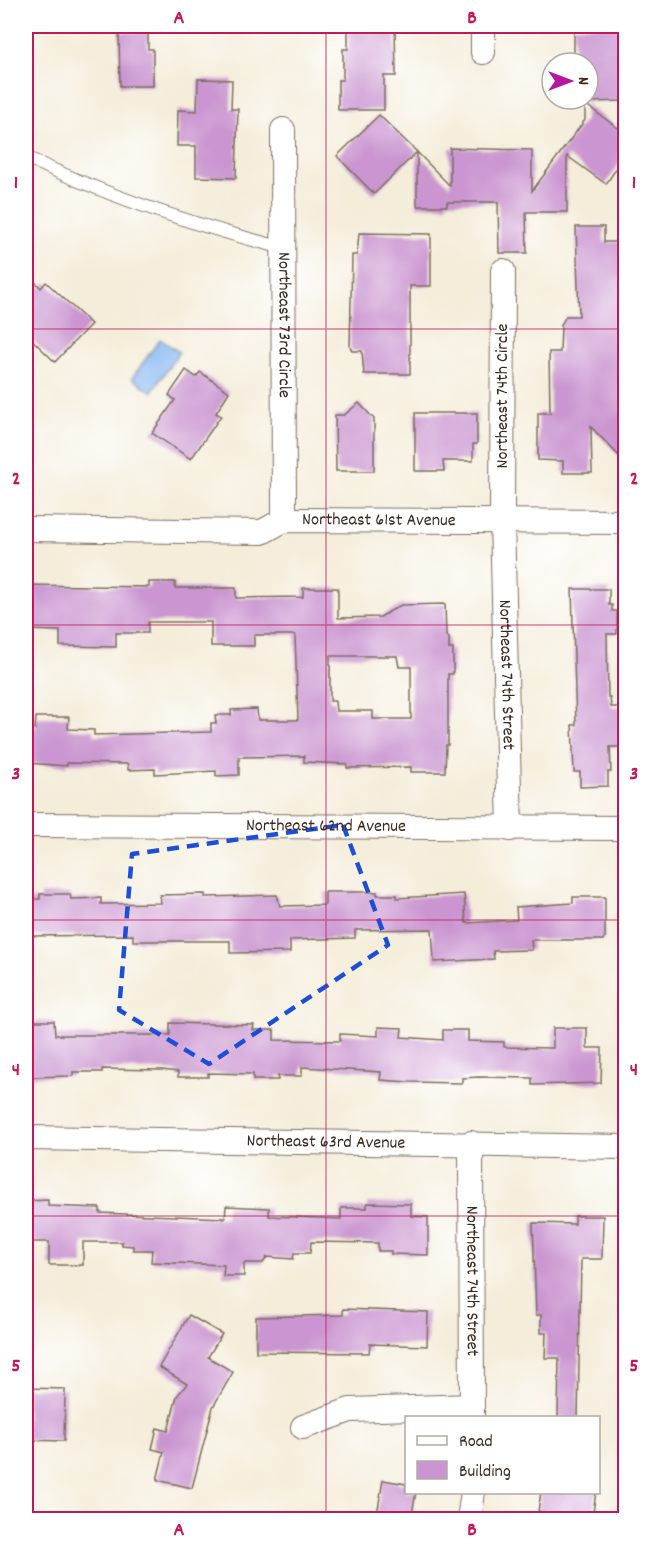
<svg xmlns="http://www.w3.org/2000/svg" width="651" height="1545" font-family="Dekko,sans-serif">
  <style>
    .water { fill: #87b8f3; stroke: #617188; stroke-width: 1.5 }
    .building { fill: #ca95d0; fill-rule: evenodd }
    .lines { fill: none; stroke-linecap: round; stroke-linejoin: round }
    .service-casing { stroke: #7c6e60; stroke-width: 14 }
    .minor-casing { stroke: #7c6e60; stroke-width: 26 }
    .service { stroke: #fff; stroke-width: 12 }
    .minor { stroke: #fff; stroke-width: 24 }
    .marked { fill: none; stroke: #1d4ed8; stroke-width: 4.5; stroke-dasharray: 12 8; stroke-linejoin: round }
    .grid { fill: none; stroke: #c2185b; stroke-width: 1.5; stroke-opacity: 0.55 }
    .labels { text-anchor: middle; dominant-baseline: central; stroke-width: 5; stroke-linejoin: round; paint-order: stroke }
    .street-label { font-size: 18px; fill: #3b2a1e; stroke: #fff }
    .neatline { fill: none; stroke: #c2185b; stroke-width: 2 }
    .grid-label { font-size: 20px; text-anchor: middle; font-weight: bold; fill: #c2185b }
  </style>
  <rect width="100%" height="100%" fill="#fff"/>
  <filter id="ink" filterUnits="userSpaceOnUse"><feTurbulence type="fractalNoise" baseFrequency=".0167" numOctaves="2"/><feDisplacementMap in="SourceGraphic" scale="12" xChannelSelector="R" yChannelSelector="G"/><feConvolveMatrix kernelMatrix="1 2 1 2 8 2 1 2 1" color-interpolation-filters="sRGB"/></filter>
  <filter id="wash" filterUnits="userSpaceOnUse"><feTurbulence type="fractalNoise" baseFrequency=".008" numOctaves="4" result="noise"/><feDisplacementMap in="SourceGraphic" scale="24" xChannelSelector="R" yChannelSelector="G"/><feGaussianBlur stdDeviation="1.35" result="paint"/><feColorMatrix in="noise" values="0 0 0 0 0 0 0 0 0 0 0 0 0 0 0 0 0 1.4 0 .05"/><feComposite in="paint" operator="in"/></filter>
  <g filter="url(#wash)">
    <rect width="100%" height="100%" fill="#f4edda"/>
    <path class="water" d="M 160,339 L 179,352 L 152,392 L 132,378 Z"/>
    <g id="blocks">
      <g class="building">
        <path d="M 348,26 L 395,26 L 396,76 L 384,76 L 384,110 L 338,110 L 338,80 L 343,80 L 343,49 L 348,49 Z"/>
        <path d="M 574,26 L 620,26 L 621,45 L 626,45 L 626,101 L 585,102 L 585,99 L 588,99 L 588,63 L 574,63 Z"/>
        <path d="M 119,32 L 148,32 L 148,49 L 153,49 L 153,86 L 120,86 Z"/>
        <path d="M 198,79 L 232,80 L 231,109 L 238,109 L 236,178 L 196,177 L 196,146 L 177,146 L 178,110 L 197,111 Z"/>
        <path d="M 585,104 L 626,134 L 626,154 L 606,184 L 567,156 L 567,212 L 526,212 L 527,253 L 499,253 L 498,202 L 447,202 L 447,206 L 417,206 L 417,152 L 450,186 L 450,148 L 532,150 L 532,191 L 585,120 Z"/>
        <path d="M 379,115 L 417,152 L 374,194 L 337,156 Z"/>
        <path d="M 576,227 L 604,227 L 604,242 L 626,242 L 626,349 L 623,349 L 626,463 L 591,427 L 592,473 L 563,473 L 563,461 L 538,460 L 538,413 L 550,413 L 549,352 L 560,352 L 561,325 L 566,316 L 579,316 Z"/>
        <path d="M 359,233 L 431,234 L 431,286 L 410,286 L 410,374 L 364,374 L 362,351 L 352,351 L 350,347 L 352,255 L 357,255 Z"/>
        <path d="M 26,273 L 41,288 L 46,282 L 91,324 L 55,362 L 26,334 Z"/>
        <path d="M 186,370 L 196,377 L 200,372 L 229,392 L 216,413 L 221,416 L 191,459 L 152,433 L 175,400 L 169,395 Z"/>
        <path d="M 359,403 L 374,419 L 374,471 L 336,471 L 335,415 L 344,415 Z"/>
        <path d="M 415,413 L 477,413 L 477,444 L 473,444 L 473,461 L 443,461 L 444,471 L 415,471 Z"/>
        <path d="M 149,582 L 175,582 L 175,588 L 236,588 L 236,598 L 303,597 L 303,588 L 338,588 L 338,618 L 380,617 L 401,605 L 445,604 L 446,636 L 449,638 L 449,649 L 453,649 L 453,674 L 448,674 L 448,745 L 446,745 L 445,772 L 411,772 L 411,767 L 347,768 L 347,764 L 304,762 L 304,756 L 239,757 L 239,775 L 216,776 L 216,771 L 155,774 L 155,769 L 128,770 L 128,764 L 67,763 L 67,766 L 26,763 L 26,729 L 35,729 L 36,717 L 69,717 L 68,729 L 94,730 L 94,735 L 211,732 L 211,723 L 216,723 L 215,715 L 231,715 L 231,710 L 257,709 L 258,720 L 298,720 L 295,635 L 254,635 L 254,646 L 211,646 L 211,622 L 148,622 L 148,633 L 116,633 L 116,647 L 60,646 L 60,631 L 26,630 L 26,585 L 149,587 ZM 330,656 L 397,656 L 399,667 L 411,667 L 411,719 L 373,719 L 373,711 L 336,711 L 335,701 L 330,701 Z"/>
        <path d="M 572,589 L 609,589 L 609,605 L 612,605 L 612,611 L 617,611 L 617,634 L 607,634 L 608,697 L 610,697 L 611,707 L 623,707 L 624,747 L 610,747 L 611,772 L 608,772 L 608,786 L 580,787 L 580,772 L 574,772 L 572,725 L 576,725 Z"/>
        <path d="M 325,892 L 377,892 L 377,895 L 397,895 L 397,898 L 464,894 L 466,923 L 517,920 L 516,907 L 573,903 L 573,897 L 605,897 L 605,937 L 603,940 L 531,940 L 532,950 L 493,951 L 494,959 L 434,962 L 432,929 L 355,930 L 355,938 L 290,940 L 290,952 L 230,953 L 230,941 L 133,941 L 133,935 L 26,936 L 26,899 L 40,899 L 40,894 L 70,894 L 71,899 L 101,898 L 101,904 L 161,903 L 160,895 L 205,894 L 205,897 L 277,895 L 280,906 L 325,905 Z"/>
        <path d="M 26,1021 L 54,1021 L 55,1035 L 170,1035 L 170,1023 L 254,1025 L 253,1030 L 274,1030 L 274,1040 L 340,1041 L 340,1034 L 378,1036 L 378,1027 L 402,1028 L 401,1037 L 443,1040 L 443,1030 L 468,1030 L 468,1041 L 504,1042 L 504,1047 L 553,1048 L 553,1028 L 587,1028 L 587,1048 L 602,1048 L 601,1083 L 532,1085 L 532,1078 L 479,1077 L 462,1078 L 462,1083 L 409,1082 L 380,1080 L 381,1072 L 302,1067 L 302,1076 L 278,1076 L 278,1080 L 253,1080 L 253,1074 L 208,1073 L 208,1077 L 178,1077 L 178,1072 L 162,1070 L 102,1069 L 102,1072 L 73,1072 L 73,1076 L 26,1077 Z"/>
        <path d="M 48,1200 L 48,1206 L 100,1208 L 100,1213 L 225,1218 L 226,1206 L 269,1208 L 269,1216 L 341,1219 L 341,1208 L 367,1208 L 367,1203 L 411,1204 L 411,1216 L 428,1217 L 428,1255 L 391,1254 L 391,1251 L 378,1251 L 378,1243 L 311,1242 L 310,1253 L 294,1253 L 293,1259 L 267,1257 L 263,1263 L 244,1263 L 244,1276 L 223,1276 L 224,1265 L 151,1262 L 152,1250 L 133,1250 L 133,1246 L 122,1245 L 122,1242 L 83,1242 L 83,1265 L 49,1265 L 49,1242 L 26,1242 L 26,1201 Z"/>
        <path d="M 575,1216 L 603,1216 L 602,1259 L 581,1259 L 578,1418 L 558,1418 L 559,1358 L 545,1358 L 546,1333 L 541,1333 L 541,1315 L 536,1315 L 533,1223 L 575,1224 Z"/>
        <path d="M 343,1309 L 428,1312 L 427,1346 L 370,1344 L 369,1353 L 256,1352 L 256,1317 L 343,1315 Z"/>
        <path d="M 189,1315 L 222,1334 L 208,1357 L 233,1372 L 213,1407 L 192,1488 L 157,1480 L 164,1452 L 152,1449 L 157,1428 L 168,1431 L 177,1396 L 187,1384 L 159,1367 Z"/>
        <path d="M 26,1388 L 65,1389 L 64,1441 L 27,1440 Z"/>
        <path d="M 383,1480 L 406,1484 L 406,1492 L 416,1492 L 411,1520 L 376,1520 Z"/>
        <path d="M 541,1492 L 596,1492 L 592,1520 L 546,1520 L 547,1513 L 538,1511 Z"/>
      </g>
    </g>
  </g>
  <g filter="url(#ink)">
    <use href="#blocks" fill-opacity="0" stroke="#7c6e60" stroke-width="1.5"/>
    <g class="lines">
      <defs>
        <path id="service" d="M 26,157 C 108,197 194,225 283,248"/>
        <g id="minor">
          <path d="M 483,52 L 483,26"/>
          <path id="s1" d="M 283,130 L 284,520"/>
          <path id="s2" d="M 503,271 L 502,521 L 510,829"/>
          <path id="s3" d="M 26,529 L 262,532 L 284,520 L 626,522"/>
          <path id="s4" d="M 26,825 L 626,828"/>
          <path id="s5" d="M 26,1138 L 626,1147"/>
          <path id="s6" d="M 471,1143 L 472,1418"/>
          <path d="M 303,1427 L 350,1410 L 472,1406"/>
          <path d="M 469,1520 L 473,1492"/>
        </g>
      </defs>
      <use href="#service" class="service-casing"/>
      <use href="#minor" class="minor-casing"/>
      <use href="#service" class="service"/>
      <use href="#minor" class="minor"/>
    </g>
  </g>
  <path class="marked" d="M 343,825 L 388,945 L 209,1064 L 119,1010 L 132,854 Z"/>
  <path class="grid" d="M 326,26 L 326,1520M 26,329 L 626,329M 26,625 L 626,625M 26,920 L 626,920M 26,1216 L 626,1216"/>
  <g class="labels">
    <g class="street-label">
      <text stroke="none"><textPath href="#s1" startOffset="195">Northeast 73rd Circle</textPath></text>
      <text transform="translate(503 396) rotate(-90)">Northeast 74th Circle</text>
      <text stroke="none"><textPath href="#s3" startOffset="356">Northeast 61st Avenue</textPath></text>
      <text stroke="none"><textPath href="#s2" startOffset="404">Northeast 74th Street</textPath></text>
      <text stroke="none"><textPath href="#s4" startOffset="300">Northeast 62nd Avenue</textPath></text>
      <text stroke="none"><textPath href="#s5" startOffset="300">Northeast 63rd Avenue</textPath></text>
      <text stroke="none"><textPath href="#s6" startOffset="138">Northeast 74th Street</textPath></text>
    </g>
  </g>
  <rect width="651" height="1545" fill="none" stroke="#fff" stroke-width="66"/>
  <rect x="405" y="1416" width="195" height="78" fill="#ffffff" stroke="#b1aaa5" stroke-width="1.5"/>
  <rect x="417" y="1436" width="30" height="9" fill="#ffffff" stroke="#b1aaa5" stroke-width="1.5"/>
  <text x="459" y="1446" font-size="18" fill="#3b2a1e">Road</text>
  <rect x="417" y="1461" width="30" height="18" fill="#ca95d0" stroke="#b1aaa5" stroke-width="1.5"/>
  <text x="459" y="1476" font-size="18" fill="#3b2a1e">Building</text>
  <g transform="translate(570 81) rotate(90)"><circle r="28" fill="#ffffff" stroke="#b1aaa5" stroke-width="1.5"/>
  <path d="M0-4.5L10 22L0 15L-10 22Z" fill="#b5179e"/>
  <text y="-9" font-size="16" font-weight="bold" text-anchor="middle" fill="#3b2a1e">N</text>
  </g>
  <rect x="33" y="33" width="585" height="1479" class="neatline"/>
  <g class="grid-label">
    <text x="179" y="23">A</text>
    <text x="472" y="23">B</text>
    <text x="16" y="188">1</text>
    <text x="634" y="188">1</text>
    <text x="16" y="484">2</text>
    <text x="634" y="484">2</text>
    <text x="16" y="779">3</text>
    <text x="634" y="779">3</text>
    <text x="16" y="1075">4</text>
    <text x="634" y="1075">4</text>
    <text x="16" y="1371">5</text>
    <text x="634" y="1371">5</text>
    <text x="179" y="1535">A</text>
    <text x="472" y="1535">B</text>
  </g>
</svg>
